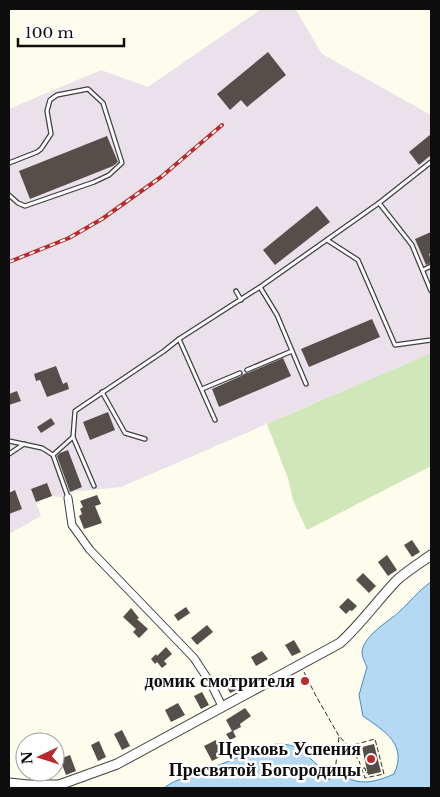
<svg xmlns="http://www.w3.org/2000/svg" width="440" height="797" font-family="'Libre Baskerville',serif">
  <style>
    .industrial { fill: #ebe1eb }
    .green { fill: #cfe7b9 }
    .water { fill: #b5d9f3; stroke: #3f8cc7 }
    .building { fill: #554e4a }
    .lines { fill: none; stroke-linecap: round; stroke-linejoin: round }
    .service-casing { stroke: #404040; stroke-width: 5.5 }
    .minor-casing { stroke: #404040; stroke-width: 9 }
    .tertiary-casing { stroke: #404040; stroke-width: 11 }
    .path { stroke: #2f2f2f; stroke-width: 1; stroke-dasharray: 5 2.5; stroke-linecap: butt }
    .service { stroke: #fff; stroke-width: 3 }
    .minor { stroke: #fff; stroke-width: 7 }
    .tertiary { stroke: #fff; stroke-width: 9 }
    .rail-casing { stroke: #b72b2d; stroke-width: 4 }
    .rail { stroke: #fff; stroke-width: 2; stroke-dasharray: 5.5; stroke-linecap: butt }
    .poi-dot { fill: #b72b2d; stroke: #fff; stroke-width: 2 }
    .labels { text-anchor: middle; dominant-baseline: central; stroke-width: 5; stroke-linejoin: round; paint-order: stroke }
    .poi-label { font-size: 18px; font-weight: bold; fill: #0d0d0d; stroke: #fff; text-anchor: end }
  </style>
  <rect width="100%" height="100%" fill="#fefced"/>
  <path class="industrial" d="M 261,9 L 290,9 L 296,10 L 322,54 L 431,115 L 431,353 L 121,487 L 70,492 L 68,498 L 52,496 L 36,502 L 41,516 L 9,534 L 9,109 L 101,70 L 148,87 Z"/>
  <path class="green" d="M 431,353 L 431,466 L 307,530 L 293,500 L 288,478 L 267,424 Z"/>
  <path class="water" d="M 431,582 L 431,788 L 164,788 C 172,782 179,779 189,777 L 269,745 C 297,741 301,751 320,767 C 326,771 332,771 338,773 C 344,775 350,780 356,781 C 369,784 383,779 394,774 C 408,744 384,731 363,716 L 359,695 L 367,667 C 365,662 362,658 362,652 C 364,635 388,622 399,612 C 411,601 418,591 431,582 Z"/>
  <g class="building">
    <path d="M 268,52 L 286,75 L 247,107 L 241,100 L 230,110 L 217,94 Z"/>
    <path d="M 431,134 L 431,155 L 419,165 L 409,152 Z"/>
    <path d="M 107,136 L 118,162 L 113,166 L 30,199 L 19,171 Z"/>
    <path d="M 317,206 L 330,222 L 275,265 L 263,250 Z"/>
    <path d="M 431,232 L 431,253 L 429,254 L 431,259 L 431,263 L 426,265 L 415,239 Z"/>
    <path d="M 372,319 L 380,337 L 309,367 L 301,349 Z"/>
    <path d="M 283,358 L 291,376 L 219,407 L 212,389 L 241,376 L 246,373 L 248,373 Z"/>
    <path d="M 56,366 L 63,384 L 67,382 L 69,389 L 47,397 L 40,380 L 36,381 L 34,374 Z"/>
    <path d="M 17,391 L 21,401 L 9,405 L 9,394 Z"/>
    <path d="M 108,412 L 115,430 L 90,440 L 83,422 Z"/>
    <path d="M 51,418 L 55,424 L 41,433 L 37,427 Z"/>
    <path d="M 68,450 L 82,487 L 70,492 L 57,456 L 60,453 Z"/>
    <path d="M 47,483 L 52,496 L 36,502 L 31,489 Z"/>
    <path d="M 15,490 L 22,509 L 9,514 L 9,493 Z"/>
    <path d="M 97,495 L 101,504 L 95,506 L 102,523 L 84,529 L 79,516 L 82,514 L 80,509 L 83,507 L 80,501 Z"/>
    <path d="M 412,540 L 420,552 L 412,557 L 404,545 Z"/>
    <path d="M 387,555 L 397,570 L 388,576 L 378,562 Z"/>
    <path d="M 363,573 L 376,586 L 369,593 L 356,580 Z"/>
    <path d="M 348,598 L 357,606 L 352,611 L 350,610 L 346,614 L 339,607 Z"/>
    <path d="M 186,607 L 190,613 L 178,621 L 174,615 Z"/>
    <path d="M 131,608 L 139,618 L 137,619 L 148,629 L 139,638 L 133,632 L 136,629 L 123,617 Z"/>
    <path d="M 207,625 L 213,632 L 197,645 L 191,638 Z"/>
    <path d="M 294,640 L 301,652 L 292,656 L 285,645 Z"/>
    <path d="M 166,647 L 172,654 L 164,661 L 167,664 L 162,668 L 157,662 L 155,664 L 151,659 L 156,654 L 157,656 Z"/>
    <path d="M 262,651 L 268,659 L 256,666 L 251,657 Z"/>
    <path d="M 231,675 L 239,689 L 230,693 L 223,679 Z"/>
    <path d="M 202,692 L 209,705 L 201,709 L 194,696 Z"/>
    <path d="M 178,703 L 185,715 L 171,722 L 165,710 Z"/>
    <path d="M 245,708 L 251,716 L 240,724 L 241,727 L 233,731 L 236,737 L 230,740 L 226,734 L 232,731 L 226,720 Z"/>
    <path d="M 122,730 L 130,746 L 122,750 L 114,734 Z"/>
    <path d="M 216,740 L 224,755 L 212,761 L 204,746 Z"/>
    <path d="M 99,741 L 106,757 L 98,761 L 91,745 Z"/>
    <path d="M 374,744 L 381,772 L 368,775 L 362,747 Z"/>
    <path d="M 21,752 L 25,752 L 25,770 L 19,769 Z"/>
    <path d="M 70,755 L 76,771 L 66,775 L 60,759 Z"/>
  </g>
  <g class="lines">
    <defs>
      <g id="service">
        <path d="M 9,163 L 37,152 L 41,149 L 51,134 L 47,111 L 50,100 L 57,95 L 88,89 L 103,103 L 122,163 L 109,175 L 94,182 L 25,206 L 18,203 L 9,195"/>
        <path d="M 379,203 L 412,245 L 431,291"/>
        <path d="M 327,240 L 358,260 L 395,345 L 431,340"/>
        <path d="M 423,270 L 431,266"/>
        <path d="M 260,287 L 277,315 L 306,384"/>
        <path d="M 236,291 L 241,300"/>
        <path d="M 179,339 L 215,420"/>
        <path d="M 247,370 L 292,351"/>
        <path d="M 202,389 L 240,373"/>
        <path d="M 102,392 L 125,433 L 145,439"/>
        <path d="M 73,437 L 75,411 L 164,351 L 179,339 L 260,287 L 379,203 L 431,162"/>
        <path d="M 9,441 L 42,448 L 53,455 L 68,497"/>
        <path d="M 9,454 L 24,444"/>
        <path d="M 53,455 L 73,437 L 94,486"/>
      </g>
      <path id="minor" d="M 68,498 L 72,525 L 90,550 L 194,658 L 211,684 L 222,706"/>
      <path id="tertiary" d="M 9,783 L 28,785 L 59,785 L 117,764 L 340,643 C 361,624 377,601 397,580 C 407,571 420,563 431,555"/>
    </defs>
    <use href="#service" class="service-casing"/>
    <use href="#minor" class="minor-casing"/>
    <use href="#tertiary" class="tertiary-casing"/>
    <g class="path">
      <path d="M 304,672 L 316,696 L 339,736 L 351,749 L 359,761 L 365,778 L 384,774 L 375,739 L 349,746"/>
      <path d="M 363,768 L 365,768 L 366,773 L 368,772"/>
      <path d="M 335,772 L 339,737"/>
      <path d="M 338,777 L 338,773"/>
      <path d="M 329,780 L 330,772"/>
    </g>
    <use href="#service" class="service"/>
    <use href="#minor" class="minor"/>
    <use href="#tertiary" class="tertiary"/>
    <defs>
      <path id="rail" d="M 9,262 L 69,238 L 102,219 L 161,177 L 222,125"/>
    </defs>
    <use href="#rail" class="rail-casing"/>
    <use href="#rail" class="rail"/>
  </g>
  <g class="poi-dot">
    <circle cx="305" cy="681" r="5"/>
    <circle cx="371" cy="759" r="5"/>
  </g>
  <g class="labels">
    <g class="poi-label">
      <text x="295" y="681">домик смотрителя</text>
      <text x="361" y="749">Церковь Успения<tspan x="361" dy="21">Пресвятой Богородицы</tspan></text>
    </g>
  </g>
  <rect width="440" height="797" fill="none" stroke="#0d0d0d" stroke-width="20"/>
  <g transform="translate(40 757) rotate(266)"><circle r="24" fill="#ffffff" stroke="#9e9e9e"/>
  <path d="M0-4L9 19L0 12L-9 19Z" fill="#b72b2d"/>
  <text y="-8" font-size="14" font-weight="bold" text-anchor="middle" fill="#0d0d0d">N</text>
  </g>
  <path d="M18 38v8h106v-8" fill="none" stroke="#0d0d0d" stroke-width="2.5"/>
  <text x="25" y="38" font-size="15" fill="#0d0d0d" stroke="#ffffff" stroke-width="4" paint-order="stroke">100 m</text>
</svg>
